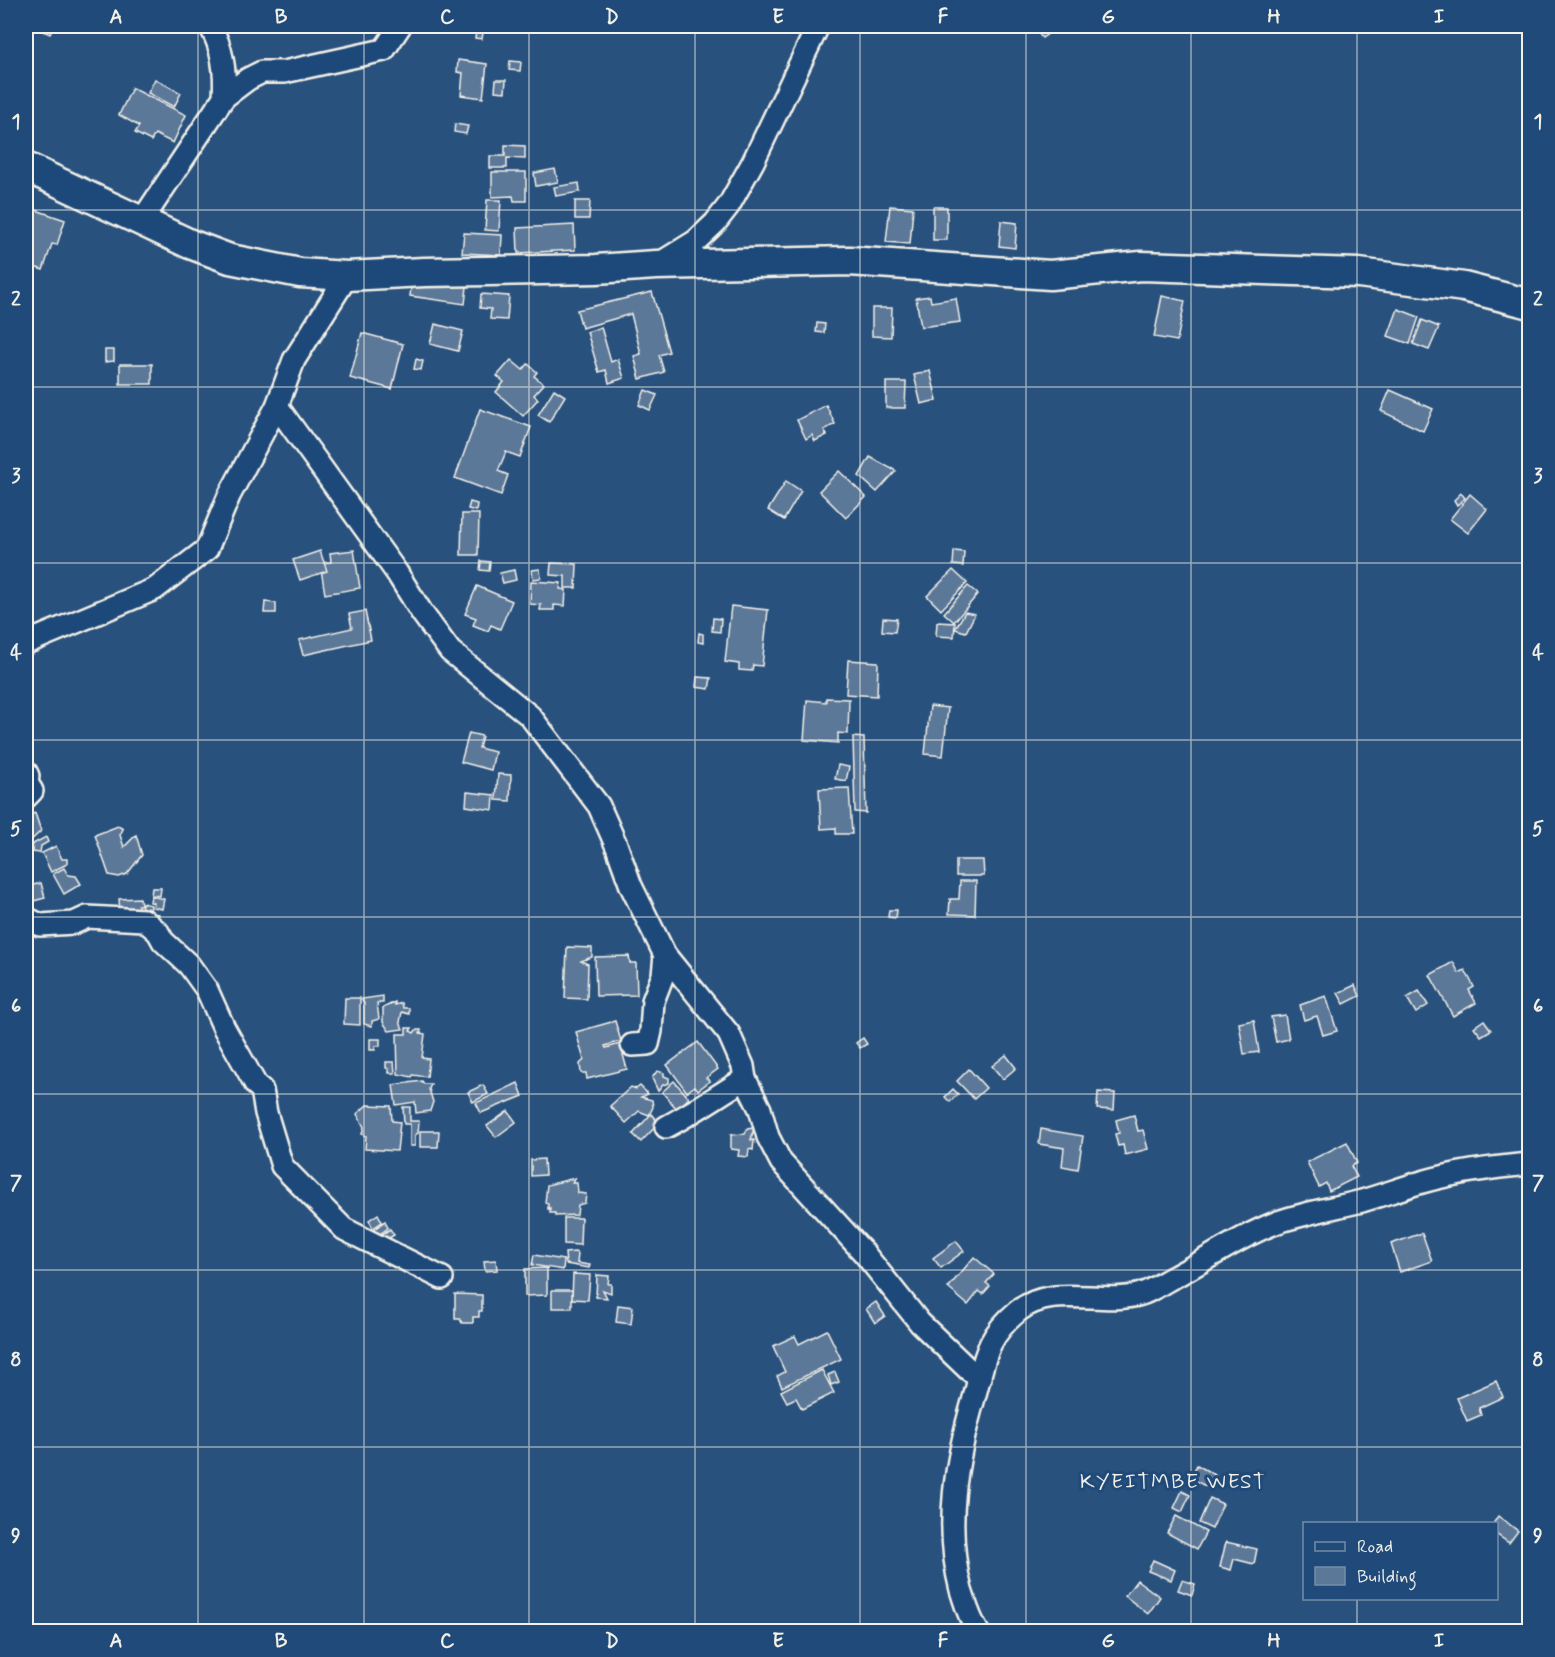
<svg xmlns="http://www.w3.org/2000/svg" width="1555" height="1657" font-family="Mynerve,sans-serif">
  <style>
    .building { fill: #5b7899; stroke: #f4f1e8; stroke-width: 1.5 }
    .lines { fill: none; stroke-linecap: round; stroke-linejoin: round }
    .street-casing { stroke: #f4f1e8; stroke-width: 26 }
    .secondary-casing { stroke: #f4f1e8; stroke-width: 33 }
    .street { stroke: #1f4a7a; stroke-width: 21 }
    .secondary { stroke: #1f4a7a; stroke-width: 28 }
    .grid { fill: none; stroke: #f4f1e8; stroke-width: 1.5; stroke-opacity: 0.55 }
    .labels { text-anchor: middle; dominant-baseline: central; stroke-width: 6; stroke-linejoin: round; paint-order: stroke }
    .quarter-label { font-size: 21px; letter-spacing: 1.5px; fill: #f4f1e8; stroke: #1f4a7a }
    .neatline { fill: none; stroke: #f4f1e8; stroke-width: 2 }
    .grid-label { font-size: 20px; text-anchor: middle; font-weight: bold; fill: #f4f1e8 }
  </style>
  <rect width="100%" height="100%" fill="#28517e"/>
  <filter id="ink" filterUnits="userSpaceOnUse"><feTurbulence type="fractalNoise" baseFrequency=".0167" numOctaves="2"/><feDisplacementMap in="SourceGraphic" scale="12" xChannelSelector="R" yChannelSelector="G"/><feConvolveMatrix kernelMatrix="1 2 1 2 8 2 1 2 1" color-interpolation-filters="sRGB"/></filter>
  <g filter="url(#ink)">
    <g class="building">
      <path d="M 33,26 L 54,26 L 50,34 Z"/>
      <path d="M 477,26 L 484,26 L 482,39 L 475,38 Z"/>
      <path d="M 1039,26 L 1048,26 L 1052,31 L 1042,38 L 1035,29 Z"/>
      <path d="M 458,60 L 487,64 L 483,98 L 461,95 L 463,73 L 457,72 Z"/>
      <path d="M 510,61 L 521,62 L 520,71 L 509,70 Z"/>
      <path d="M 155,79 L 181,93 L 174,107 L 148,93 Z"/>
      <path d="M 496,80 L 506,80 L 505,92 L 495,91 Z"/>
      <path d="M 132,88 L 186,115 L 173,143 L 155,134 L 151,141 L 135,133 L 139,126 L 119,115 Z"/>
      <path d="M 455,124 L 468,126 L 466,134 L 454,132 Z"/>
      <path d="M 505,145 L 525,146 L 525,159 L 507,158 L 507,168 L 490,168 L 490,156 L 505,156 Z"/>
      <path d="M 555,169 L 558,182 L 536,186 L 534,173 Z"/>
      <path d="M 492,172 L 526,172 L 526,201 L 514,201 L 513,196 L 492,197 Z"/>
      <path d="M 579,183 L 580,192 L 556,196 L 554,187 Z"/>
      <path d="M 487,200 L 501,200 L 499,231 L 485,230 Z"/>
      <path d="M 575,201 L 590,201 L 589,219 L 575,219 Z"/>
      <path d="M 890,206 L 913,208 L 910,244 L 886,242 Z"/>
      <rect x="933" y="207" width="14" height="33"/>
      <path d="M 33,209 L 65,220 L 57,245 L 52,244 L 43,270 L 26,264 L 26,218 L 30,220 Z"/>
      <path d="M 1001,221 L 1017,223 L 1015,248 L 999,246 Z"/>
      <path d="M 574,225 L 575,250 L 518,253 L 517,228 Z"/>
      <path d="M 464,233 L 502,235 L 501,255 L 462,253 Z"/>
      <path d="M 412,279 L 467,287 L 465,304 L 410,296 Z"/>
      <path d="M 652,292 L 669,352 L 659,355 L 664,372 L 640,379 L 634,356 L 641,354 L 631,314 L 582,328 L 577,310 Z"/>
      <path d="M 481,294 L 509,296 L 507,320 L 490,319 L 491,309 L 480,308 Z"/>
      <path d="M 930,296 L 931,302 L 956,298 L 960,322 L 921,327 L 916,298 Z"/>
      <path d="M 1162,296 L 1185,301 L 1177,341 L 1154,337 Z"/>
      <path d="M 872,308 L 892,308 L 891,337 L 872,336 Z"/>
      <path d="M 1398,309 L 1419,317 L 1410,344 L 1388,336 Z"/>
      <path d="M 1422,320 L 1439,327 L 1429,350 L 1413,344 Z"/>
      <path d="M 817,323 L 825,324 L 824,333 L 816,332 Z"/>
      <path d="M 435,324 L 463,331 L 458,351 L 430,344 Z"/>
      <path d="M 601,327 L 611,362 L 618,359 L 624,378 L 609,383 L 606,370 L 599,372 L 587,332 Z"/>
      <path d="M 362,333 L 403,344 L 392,389 L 350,378 Z"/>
      <path d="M 105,350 L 114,350 L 114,361 L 105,362 Z"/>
      <path d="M 416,359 L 423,361 L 421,370 L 414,369 Z"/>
      <path d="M 511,360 L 523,370 L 528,364 L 537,372 L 534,376 L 544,384 L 534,395 L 538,399 L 523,416 L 496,392 L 504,382 L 497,376 Z"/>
      <rect x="120" y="364" width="32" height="20"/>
      <path d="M 930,371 L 937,400 L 921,404 L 914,375 Z"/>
      <path d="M 886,382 L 906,382 L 905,408 L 886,408 Z"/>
      <path d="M 554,389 L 565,396 L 549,422 L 538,415 Z"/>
      <path d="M 645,390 L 657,395 L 650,410 L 639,405 Z"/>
      <path d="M 1390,390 L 1433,409 L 1423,431 L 1381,411 Z"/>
      <path d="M 826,405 L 835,424 L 824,430 L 827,435 L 815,441 L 812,435 L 806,439 L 797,420 Z"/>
      <path d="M 480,409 L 531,427 L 520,457 L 506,452 L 498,471 L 508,475 L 501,495 L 455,478 Z"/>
      <path d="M 870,457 L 896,471 L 877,492 L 859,476 Z"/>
      <path d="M 839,471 L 866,497 L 846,518 L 819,491 Z"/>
      <path d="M 786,481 L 801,491 L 784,520 L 768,510 Z"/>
      <path d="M 1461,493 L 1465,498 L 1457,505 L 1454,500 Z"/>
      <path d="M 1470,494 L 1487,509 L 1468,533 L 1450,519 Z"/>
      <path d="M 470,502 L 477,504 L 476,511 L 468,509 Z"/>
      <path d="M 462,514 L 479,514 L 478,555 L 461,555 Z"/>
      <path d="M 354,550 L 360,588 L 325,594 L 320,563 L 331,562 L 330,553 Z"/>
      <path d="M 320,551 L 327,571 L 300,580 L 293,560 Z"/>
      <path d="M 954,551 L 964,552 L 963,566 L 953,565 Z"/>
      <path d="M 481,561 L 490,562 L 489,571 L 480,570 Z"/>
      <path d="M 551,563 L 577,564 L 576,588 L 565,588 L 565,576 L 550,575 Z"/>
      <path d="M 540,569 L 541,578 L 533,579 L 532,570 Z"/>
      <path d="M 514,570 L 516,580 L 503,583 L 500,573 Z"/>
      <path d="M 953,570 L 967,583 L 941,610 L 927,596 Z"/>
      <path d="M 531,581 L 561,583 L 560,589 L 566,590 L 565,606 L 554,605 L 554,610 L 540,610 L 541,605 L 530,604 Z"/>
      <path d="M 477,586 L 512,601 L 500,629 L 491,625 L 488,631 L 473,625 L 476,618 L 465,614 Z"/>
      <path d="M 968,586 L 978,594 L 954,622 L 944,613 Z"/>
      <path d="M 265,602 L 276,603 L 276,613 L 264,613 Z"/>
      <path d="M 731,606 L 768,610 L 762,666 L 753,665 L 752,671 L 739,670 L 739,664 L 725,662 Z"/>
      <path d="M 365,611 L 371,640 L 303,655 L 299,640 L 352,628 L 349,614 Z"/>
      <path d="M 965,612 L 975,614 L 966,632 L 955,629 Z"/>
      <path d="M 713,618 L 721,619 L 720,632 L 712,631 Z"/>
      <path d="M 883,618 L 897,619 L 895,632 L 882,631 Z"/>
      <path d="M 937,622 L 955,623 L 954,637 L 936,636 Z"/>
      <path d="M 699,633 L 703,634 L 703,643 L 698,642 Z"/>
      <path d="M 848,660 L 878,662 L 877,696 L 846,694 Z"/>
      <path d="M 697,677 L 711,678 L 709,689 L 696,687 Z"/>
      <path d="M 826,698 L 849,699 L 848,734 L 838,733 L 838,743 L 804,740 L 807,700 L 826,702 Z"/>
      <path d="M 930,706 L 948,708 L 943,756 L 925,754 Z"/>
      <path d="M 469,733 L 482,736 L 479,748 L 495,752 L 491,770 L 461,762 Z"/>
      <path d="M 853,737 L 864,738 L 866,813 L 855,812 Z"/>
      <path d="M 838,765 L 849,767 L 846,781 L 835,779 Z"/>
      <path d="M 498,774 L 511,775 L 510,801 L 496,800 Z"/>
      <path d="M 849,788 L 852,834 L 836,834 L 836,828 L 821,829 L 819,789 Z"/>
      <path d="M 467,792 L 494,795 L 493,810 L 466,806 Z"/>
      <path d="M 35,813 L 41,831 L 27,844 L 26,817 Z"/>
      <path d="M 118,826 L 123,829 L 120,835 L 124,847 L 136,835 L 142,855 L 127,874 L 119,877 L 109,875 L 95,835 Z"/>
      <path d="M 46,837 L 48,842 L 41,846 L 40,853 L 32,852 L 33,844 Z"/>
      <path d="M 56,846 L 62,859 L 67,859 L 67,864 L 51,872 L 42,853 Z"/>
      <path d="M 956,860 L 983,860 L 984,876 L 956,876 Z"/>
      <path d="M 64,868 L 68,875 L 76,876 L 81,884 L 64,894 L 53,874 Z"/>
      <path d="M 960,881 L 976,881 L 975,915 L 949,914 L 950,899 L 959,899 Z"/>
      <path d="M 41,883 L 45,898 L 30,902 L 26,887 Z"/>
      <path d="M 152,888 L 161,888 L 160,896 L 151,895 Z"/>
      <path d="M 151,896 L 164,899 L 162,909 L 153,907 L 154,903 L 150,902 Z"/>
      <path d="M 140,898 L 141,905 L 138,905 L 139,913 L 120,911 L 119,899 Z"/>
      <path d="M 142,903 L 151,905 L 150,913 L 159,914 L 157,923 L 141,913 Z"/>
      <path d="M 889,910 L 897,910 L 896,918 L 888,917 Z"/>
      <path d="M 567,947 L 592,948 L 592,957 L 581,961 L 588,964 L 587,999 L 565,998 Z"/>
      <path d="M 629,956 L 630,963 L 636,963 L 637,995 L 596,996 L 595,957 Z"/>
      <path d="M 1453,962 L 1459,973 L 1465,970 L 1474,987 L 1469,990 L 1476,1003 L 1453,1016 L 1430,975 Z"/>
      <path d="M 1355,985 L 1360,996 L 1344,1004 L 1338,993 Z"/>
      <path d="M 1419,991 L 1428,1005 L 1416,1013 L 1407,998 Z"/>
      <path d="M 383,996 L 383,1003 L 377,1003 L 379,1019 L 372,1021 L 372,1026 L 364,1024 L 364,1004 L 362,999 Z"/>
      <path d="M 1326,996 L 1337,1031 L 1323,1035 L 1317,1016 L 1304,1020 L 1300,1005 Z"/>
      <path d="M 345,998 L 360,998 L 360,1025 L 344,1024 Z"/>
      <path d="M 395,1002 L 395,1005 L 402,1003 L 403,1008 L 409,1008 L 409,1014 L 402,1012 L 400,1022 L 403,1029 L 389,1031 L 383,1022 L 383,1008 Z"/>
      <path d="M 1285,1015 L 1289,1039 L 1276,1042 L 1271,1017 Z"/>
      <path d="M 1254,1020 L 1259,1052 L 1244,1054 L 1239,1023 Z"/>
      <path d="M 1484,1020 L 1491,1030 L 1481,1036 L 1474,1027 Z"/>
      <path d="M 615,1021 L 621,1041 L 605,1046 L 606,1048 L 620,1044 L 627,1069 L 587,1079 L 586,1073 L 581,1073 L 580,1064 L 584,1060 L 576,1032 Z"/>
      <path d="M 406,1028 L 412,1028 L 410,1031 L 414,1033 L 416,1030 L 421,1030 L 420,1033 L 425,1034 L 422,1058 L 429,1059 L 427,1077 L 413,1075 L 412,1077 L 398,1074 L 397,1034 L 406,1034 Z"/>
      <path d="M 863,1038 L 867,1044 L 860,1048 L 856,1043 Z"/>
      <path d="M 370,1039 L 380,1039 L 380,1046 L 375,1046 L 375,1050 L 370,1050 Z"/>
      <path d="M 698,1042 L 718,1069 L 706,1078 L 710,1081 L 698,1090 L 695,1086 L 687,1092 L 667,1065 Z"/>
      <path d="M 1006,1055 L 1016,1068 L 1003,1079 L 992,1066 Z"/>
      <path d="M 386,1062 L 394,1062 L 395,1073 L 389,1073 L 389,1069 L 386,1068 Z"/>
      <path d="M 969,1069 L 986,1088 L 974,1099 L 957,1081 Z"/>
      <path d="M 657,1071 L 664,1073 L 664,1076 L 669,1078 L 669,1083 L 663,1085 L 658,1091 L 652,1078 Z"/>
      <path d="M 422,1081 L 424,1084 L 431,1084 L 429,1089 L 433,1102 L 430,1111 L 416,1113 L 415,1102 L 396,1105 L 393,1085 Z"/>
      <path d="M 674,1081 L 689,1098 L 677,1109 L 662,1092 Z"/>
      <path d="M 518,1083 L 523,1096 L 481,1113 L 476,1103 Z"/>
      <path d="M 483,1085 L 488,1094 L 473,1102 L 468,1092 Z"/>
      <path d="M 640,1086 L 648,1094 L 641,1097 L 652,1100 L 653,1107 L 649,1115 L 639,1111 L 626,1123 L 610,1106 L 631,1087 L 636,1089 Z"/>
      <path d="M 953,1089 L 958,1094 L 950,1102 L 945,1097 Z"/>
      <path d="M 1098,1092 L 1115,1093 L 1114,1110 L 1097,1109 Z"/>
      <path d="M 367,1105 L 391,1106 L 392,1121 L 400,1122 L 397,1151 L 365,1149 L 366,1136 L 362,1134 L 364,1127 L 357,1114 Z"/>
      <path d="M 403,1107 L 410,1107 L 410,1121 L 419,1121 L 418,1133 L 415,1135 L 415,1146 L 410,1146 L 410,1124 L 404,1124 Z"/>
      <path d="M 508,1111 L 516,1122 L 496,1137 L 487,1126 Z"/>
      <path d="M 651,1114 L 659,1123 L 641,1142 L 633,1134 Z"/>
      <path d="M 1134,1115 L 1138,1131 L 1143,1130 L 1148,1149 L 1125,1155 L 1123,1145 L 1118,1146 L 1115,1134 L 1119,1133 L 1116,1120 Z"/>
      <path d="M 754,1128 L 751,1140 L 754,1140 L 753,1150 L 749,1149 L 748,1157 L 738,1156 L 739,1150 L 731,1149 L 731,1135 L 745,1134 L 747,1129 Z"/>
      <path d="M 1041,1129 L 1083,1136 L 1078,1169 L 1062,1166 L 1064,1148 L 1039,1144 Z"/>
      <path d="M 420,1131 L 439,1131 L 438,1147 L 420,1147 Z"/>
      <path d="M 1347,1142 L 1357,1163 L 1351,1166 L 1357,1177 L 1329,1191 L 1326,1183 L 1319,1187 L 1307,1162 Z"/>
      <path d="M 544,1159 L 545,1175 L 531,1176 L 531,1160 Z"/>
      <path d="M 575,1178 L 572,1183 L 577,1183 L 578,1193 L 586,1194 L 585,1203 L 578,1205 L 577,1215 L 555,1216 L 555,1213 L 550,1213 L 550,1208 L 548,1209 L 548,1204 L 545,1203 L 547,1185 Z"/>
      <path d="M 378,1214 L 382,1222 L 373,1228 L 369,1220 Z"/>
      <path d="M 564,1218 L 581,1218 L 580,1245 L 564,1244 Z"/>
      <path d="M 385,1221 L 388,1228 L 376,1237 L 372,1231 Z"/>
      <path d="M 390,1229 L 394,1235 L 379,1244 L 376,1238 Z"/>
      <path d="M 1422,1233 L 1432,1261 L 1400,1272 L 1391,1244 Z"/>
      <path d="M 956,1241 L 964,1251 L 941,1268 L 933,1258 Z"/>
      <path d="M 575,1252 L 578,1254 L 577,1263 L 590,1265 L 589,1268 L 566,1264 L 565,1253 Z"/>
      <path d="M 534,1255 L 564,1260 L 563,1270 L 532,1265 Z"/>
      <path d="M 974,1257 L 994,1274 L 986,1283 L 990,1286 L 983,1294 L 979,1291 L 968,1305 L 948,1288 Z"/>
      <path d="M 496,1260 L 497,1270 L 485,1271 L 484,1261 Z"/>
      <path d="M 547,1268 L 547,1295 L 525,1296 L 525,1269 Z"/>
      <path d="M 573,1274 L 590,1275 L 588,1300 L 572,1299 Z"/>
      <path d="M 597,1275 L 609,1276 L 608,1284 L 611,1284 L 611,1293 L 603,1290 L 607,1298 L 596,1297 Z"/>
      <rect x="552" y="1290" width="20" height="18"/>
      <path d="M 455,1294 L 482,1295 L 482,1311 L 479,1311 L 479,1317 L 473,1317 L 473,1323 L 462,1323 L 460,1319 L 455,1319 Z"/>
      <path d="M 876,1302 L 885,1316 L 875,1323 L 866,1309 Z"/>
      <path d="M 618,1305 L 633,1307 L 631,1324 L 616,1322 Z"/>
      <path d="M 827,1330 L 841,1359 L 782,1387 L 777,1376 L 785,1372 L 773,1346 L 795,1336 L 799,1344 Z"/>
      <path d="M 822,1370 L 834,1393 L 802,1409 L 796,1398 L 787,1402 L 781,1391 Z"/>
      <path d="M 835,1372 L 839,1382 L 831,1385 L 828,1375 Z"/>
      <path d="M 1496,1381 L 1503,1397 L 1479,1408 L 1481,1415 L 1467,1421 L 1457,1398 Z"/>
      <path d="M 1197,1465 L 1215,1475 L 1209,1488 L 1190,1478 Z"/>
      <path d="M 1182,1491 L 1190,1495 L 1182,1512 L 1174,1508 Z"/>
      <path d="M 1210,1498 L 1223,1504 L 1212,1529 L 1199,1523 Z"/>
      <path d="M 1176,1516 L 1206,1532 L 1197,1549 L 1167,1533 Z"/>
      <path d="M 1498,1516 L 1518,1531 L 1509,1543 L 1496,1534 L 1496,1524 L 1493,1524 Z"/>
      <path d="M 1226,1542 L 1257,1549 L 1254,1564 L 1234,1559 L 1231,1570 L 1220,1567 Z"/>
      <path d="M 1153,1560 L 1175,1570 L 1171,1580 L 1148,1571 Z"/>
      <path d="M 1137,1580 L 1160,1597 L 1148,1614 L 1125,1596 Z"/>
      <path d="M 1182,1580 L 1195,1584 L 1192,1595 L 1178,1590 Z"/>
    </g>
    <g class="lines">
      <defs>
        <g id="street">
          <path d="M 224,97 L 248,79 L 262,72 L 284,72 L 384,50 L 400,26"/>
          <path d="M 141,222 L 224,97 C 226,71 223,48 210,26"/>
          <path d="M 657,265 L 696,241 L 715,223 L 729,205 L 753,162 L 818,26"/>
          <path d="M 277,406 L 397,573 L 422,613 L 450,651 L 530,716 L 599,806 L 617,847 L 631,886 L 665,955 L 729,1034 L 743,1066 L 745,1079 L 760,1109 L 768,1137 L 781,1162 L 864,1253 L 920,1323 L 969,1370 L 980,1378"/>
          <path d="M 26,643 L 155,589 L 207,549 L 229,496 L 277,406 L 294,360 L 347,276"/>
          <path d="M 26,772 L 28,776 L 27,783 L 32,791 L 26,797"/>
          <path d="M 26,918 L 40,925 L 74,923 L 87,917 L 144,920 L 158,932 L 163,941 L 189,965 L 207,990 L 224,1028 L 256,1085 L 262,1090 L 266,1113 L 282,1166 L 344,1229 L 442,1278"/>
          <path d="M 632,1045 L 648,1044 L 651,1031 L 653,1001 L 663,975 L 665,955"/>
          <path d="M 666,1127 C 693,1113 718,1095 745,1079"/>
          <path d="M 978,1632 C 969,1618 966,1605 961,1590 C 944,1525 956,1460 974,1398 C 985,1359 985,1338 1018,1311 C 1053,1283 1102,1306 1141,1294 C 1152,1291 1163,1282 1174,1277 C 1208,1259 1241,1236 1278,1222 C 1305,1213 1334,1208 1362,1201 C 1382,1195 1402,1188 1422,1182 C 1457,1172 1494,1167 1530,1164"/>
        </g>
        <path id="secondary" d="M 26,167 L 190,244 L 230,259 L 300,273 L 347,276 L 424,272 L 596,269 L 656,265 L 849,261 L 1050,275 L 1141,266 L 1359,273 L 1464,287 L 1530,304"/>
      </defs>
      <use href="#street" class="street-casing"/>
      <use href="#secondary" class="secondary-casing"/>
      <use href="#street" class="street"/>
      <use href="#secondary" class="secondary"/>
    </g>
  </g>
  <path class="grid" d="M 198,26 L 198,1632M 364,26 L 364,1632M 529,26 L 529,1632M 695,26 L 695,1632M 860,26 L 860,1632M 1026,26 L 1026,1632M 1191,26 L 1191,1632M 1357,26 L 1357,1524M 26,210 L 1530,210M 26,387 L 1530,387M 26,563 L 1530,563M 26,740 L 1530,740M 26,917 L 1530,917M 26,1094 L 1530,1094M 26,1270 L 1530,1270M 26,1447 L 1530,1447M 1357,1598 L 1357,1632"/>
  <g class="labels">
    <g class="quarter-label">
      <text x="1173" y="1482">KYEITMBE WEST</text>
    </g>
  </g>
  <rect width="1555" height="1657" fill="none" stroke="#1f4a7a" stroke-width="66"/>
  <rect x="1303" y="1522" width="195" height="78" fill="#1f4a7a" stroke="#748da6" stroke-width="1.5"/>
  <rect x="1315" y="1542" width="30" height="9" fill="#1f4a7a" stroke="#748da6" stroke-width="1.5"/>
  <text x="1357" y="1552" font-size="18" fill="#f4f1e8">Road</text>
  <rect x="1315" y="1567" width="30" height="18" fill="#5b7899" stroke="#748da6" stroke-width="1.5"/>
  <text x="1357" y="1582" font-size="18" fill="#f4f1e8">Building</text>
  <rect x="33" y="33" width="1489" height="1591" class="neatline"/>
  <g class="grid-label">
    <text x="116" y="23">A</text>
    <text x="281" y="23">B</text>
    <text x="447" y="23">C</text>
    <text x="612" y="23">D</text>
    <text x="778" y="23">E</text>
    <text x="943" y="23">F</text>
    <text x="1108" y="23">G</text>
    <text x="1274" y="23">H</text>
    <text x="1439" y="23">I</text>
    <text x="16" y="128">1</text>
    <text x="1538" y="128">1</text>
    <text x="16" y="305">2</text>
    <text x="1538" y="305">2</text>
    <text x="16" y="482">3</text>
    <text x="1538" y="482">3</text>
    <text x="16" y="659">4</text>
    <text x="1538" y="659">4</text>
    <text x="16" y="835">5</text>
    <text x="1538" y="835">5</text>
    <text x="16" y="1012">6</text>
    <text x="1538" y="1012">6</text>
    <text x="16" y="1189">7</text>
    <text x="1538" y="1189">7</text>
    <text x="16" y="1366">8</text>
    <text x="1538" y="1366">8</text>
    <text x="16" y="1542">9</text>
    <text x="1538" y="1542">9</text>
    <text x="116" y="1647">A</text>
    <text x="281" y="1647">B</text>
    <text x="447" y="1647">C</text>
    <text x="612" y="1647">D</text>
    <text x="778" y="1647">E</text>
    <text x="943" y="1647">F</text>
    <text x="1108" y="1647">G</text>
    <text x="1274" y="1647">H</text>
    <text x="1439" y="1647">I</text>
  </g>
</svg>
